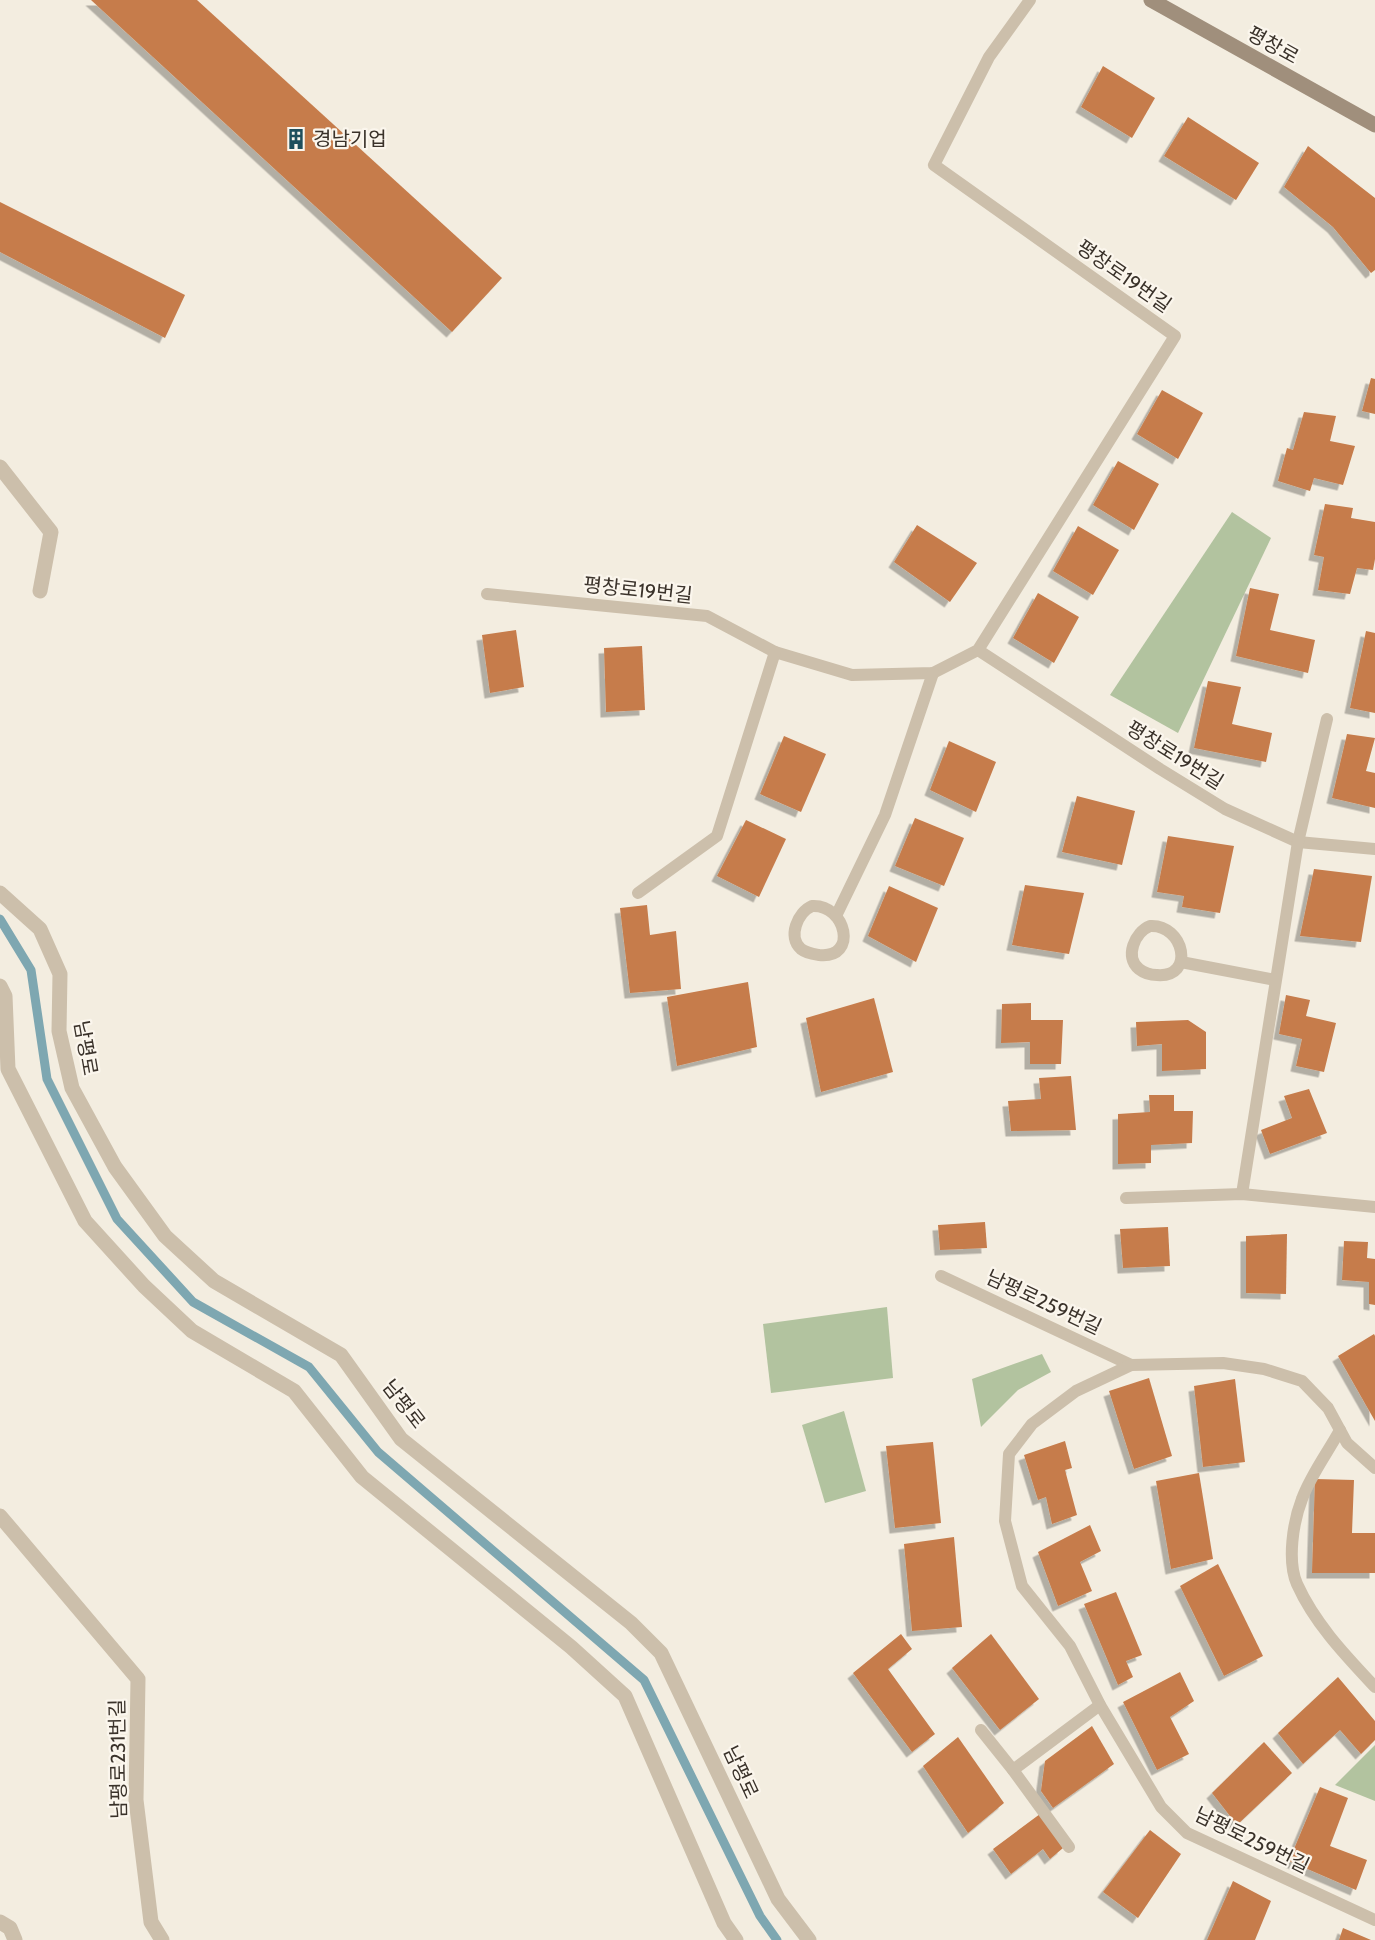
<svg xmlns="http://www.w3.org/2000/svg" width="1375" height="1940" font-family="Cabin,'Noto Sans KR',sans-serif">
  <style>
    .green { fill: #b2c39f }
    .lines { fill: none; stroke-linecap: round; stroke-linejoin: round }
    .stream { stroke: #7ea7b1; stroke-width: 9 }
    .building { fill: #c67c4b; filter: url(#shadow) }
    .lane { stroke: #ccbfab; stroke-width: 12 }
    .street { stroke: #ccbfab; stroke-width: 15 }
    .secondary { stroke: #a08f7c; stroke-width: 15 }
    .labels { text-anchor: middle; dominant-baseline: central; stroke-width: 4.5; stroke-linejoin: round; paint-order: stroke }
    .street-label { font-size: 20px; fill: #3a322a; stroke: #fbf6ed }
    .poi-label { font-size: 20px; fill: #3a322a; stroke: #fbf6ed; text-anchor: start }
  </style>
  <defs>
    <filter id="shadow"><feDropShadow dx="-5.5" dy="5.5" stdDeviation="0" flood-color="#0004"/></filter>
  </defs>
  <rect width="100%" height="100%" fill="#f3ede0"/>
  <g class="green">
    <path d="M 1232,512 L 1271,538 L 1178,733 L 1110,695 Z"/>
    <path d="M 887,1307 L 893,1378 L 771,1393 L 763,1324 Z"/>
    <path d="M 1042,1354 L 1051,1372 L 1018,1390 L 981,1427 L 972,1379 Z"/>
    <path d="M 844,1411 L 866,1491 L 825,1503 L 802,1425 Z"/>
    <path d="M 1375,1745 L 1375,1801 L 1335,1785 Z"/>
  </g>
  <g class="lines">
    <path class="stream" d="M 0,919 L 31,970 L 47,1079 L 117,1219 L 193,1302 L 309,1367 L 378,1452 L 644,1680 L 760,1916 L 777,1940"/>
  </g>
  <g class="building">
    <path d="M 91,0 L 197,0 L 502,278 L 452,332 Z"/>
    <path d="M 1103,66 L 1155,98 L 1132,138 L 1081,107 Z"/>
    <path d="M 1188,117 L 1259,163 L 1236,200 L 1164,156 Z"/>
    <path d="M 1308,146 L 1375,198 L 1375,270 L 1371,273 L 1333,227 L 1284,187 Z"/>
    <path d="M 0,202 L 185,295 L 165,338 L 0,252 Z"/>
    <path d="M 1371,378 L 1375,379 L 1375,414 L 1362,411 Z"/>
    <path d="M 1162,390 L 1203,413 L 1178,459 L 1137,434 Z"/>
    <path d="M 1304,412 L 1336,416 L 1330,441 L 1355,446 L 1343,485 L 1314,478 L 1310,491 L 1278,481 L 1287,448 L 1293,450 Z"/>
    <path d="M 1118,461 L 1159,484 L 1134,530 L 1093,505 Z"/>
    <path d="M 1325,504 L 1353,508 L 1351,518 L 1375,522 L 1375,559 L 1373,570 L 1357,568 L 1350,594 L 1318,590 L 1324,557 L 1314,555 Z"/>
    <path d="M 917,525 L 977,563 L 950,602 L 894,562 Z"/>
    <path d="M 1078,526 L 1119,550 L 1093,595 L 1053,571 Z"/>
    <path d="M 1250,588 L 1279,594 L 1270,630 L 1315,640 L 1308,673 L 1236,656 Z"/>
    <path d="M 1038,593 L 1079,617 L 1054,663 L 1013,638 Z"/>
    <path d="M 516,630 L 524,687 L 490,693 L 482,635 Z"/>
    <path d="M 1366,631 L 1375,633 L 1375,713 L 1350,708 Z"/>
    <path d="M 642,646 L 645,710 L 606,712 L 604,648 Z"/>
    <path d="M 1208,681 L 1241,687 L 1232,724 L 1272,733 L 1266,762 L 1194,748 Z"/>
    <path d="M 1347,734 L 1375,738 L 1366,771 L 1375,773 L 1375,808 L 1332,798 Z"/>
    <path d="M 784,736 L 826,754 L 801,812 L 760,794 Z"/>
    <path d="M 949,741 L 996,762 L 976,812 L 930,790 Z"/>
    <path d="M 1077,796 L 1135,811 L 1122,865 L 1062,852 Z"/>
    <path d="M 915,818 L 964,838 L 944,886 L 895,866 Z"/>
    <path d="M 746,820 L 786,839 L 759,897 L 717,876 Z"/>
    <path d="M 1168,836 L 1234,846 L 1220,913 L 1182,907 L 1184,896 L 1157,892 Z"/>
    <path d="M 1314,869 L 1372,876 L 1361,942 L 1300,936 Z"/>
    <path d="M 1025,885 L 1084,893 L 1069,954 L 1012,945 Z"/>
    <path d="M 889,886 L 938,908 L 916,962 L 868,936 Z"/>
    <path d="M 647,905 L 650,935 L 676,931 L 681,989 L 630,993 L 620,908 Z"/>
    <path d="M 748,982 L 757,1047 L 677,1066 L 667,997 Z"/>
    <path d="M 1286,995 L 1310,1000 L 1306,1016 L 1336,1023 L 1324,1072 L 1296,1066 L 1302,1039 L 1279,1034 Z"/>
    <path d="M 874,998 L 893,1072 L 821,1092 L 806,1018 Z"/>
    <path d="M 1031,1003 L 1031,1020 L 1063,1020 L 1061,1064 L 1030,1064 L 1030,1042 L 1001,1043 L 1002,1004 Z"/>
    <path d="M 1188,1020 L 1206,1032 L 1206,1069 L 1162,1071 L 1162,1044 L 1137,1046 L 1136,1022 Z"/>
    <path d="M 1071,1076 L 1076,1130 L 1011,1131 L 1008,1101 L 1041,1099 L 1039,1078 Z"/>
    <path d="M 1309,1089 L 1327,1133 L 1270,1154 L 1261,1130 L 1292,1118 L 1284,1096 Z"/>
    <path d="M 1149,1095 L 1174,1095 L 1174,1111 L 1193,1111 L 1192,1143 L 1151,1145 L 1151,1163 L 1118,1164 L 1118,1114 L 1150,1112 Z"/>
    <path d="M 985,1222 L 987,1248 L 940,1250 L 938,1225 Z"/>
    <path d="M 1168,1227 L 1170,1266 L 1123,1268 L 1120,1229 Z"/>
    <path d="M 1287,1234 L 1286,1294 L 1246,1293 L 1246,1236 Z"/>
    <path d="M 1344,1241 L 1368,1242 L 1367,1258 L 1375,1259 L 1375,1305 L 1369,1304 L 1369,1282 L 1342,1280 Z"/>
    <path d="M 1374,1334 L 1375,1336 L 1375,1421 L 1338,1356 Z"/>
    <path d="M 1149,1378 L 1172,1456 L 1134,1469 L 1109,1391 Z"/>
    <path d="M 1235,1379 L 1245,1462 L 1203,1467 L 1194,1386 Z"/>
    <path d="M 1065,1441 L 1072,1468 L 1065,1470 L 1077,1515 L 1052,1524 L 1046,1497 L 1038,1500 L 1024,1455 Z"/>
    <path d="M 933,1442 L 941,1523 L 895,1528 L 886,1446 Z"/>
    <path d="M 1199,1473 L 1213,1559 L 1171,1569 L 1156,1481 Z"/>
    <path d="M 1315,1479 L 1354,1480 L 1352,1533 L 1375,1533 L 1375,1573 L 1312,1573 Z"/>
    <path d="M 1090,1525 L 1101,1551 L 1080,1562 L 1092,1591 L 1058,1606 L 1038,1552 Z"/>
    <path d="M 954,1537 L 962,1627 L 912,1631 L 904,1544 Z"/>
    <path d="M 1218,1564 L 1263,1656 L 1224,1676 L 1180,1586 Z"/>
    <path d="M 1116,1592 L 1142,1655 L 1126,1661 L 1133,1677 L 1118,1685 L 1084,1604 Z"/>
    <path d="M 901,1634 L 912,1649 L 888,1669 L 935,1734 L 912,1752 L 853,1673 Z"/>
    <path d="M 991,1634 L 1039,1699 L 1000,1730 L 952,1668 Z"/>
    <path d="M 1180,1672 L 1194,1701 L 1170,1717 L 1189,1754 L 1157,1770 L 1123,1702 Z"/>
    <path d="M 1338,1677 L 1375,1721 L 1375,1740 L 1361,1754 L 1340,1730 L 1303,1764 L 1278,1733 Z"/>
    <path d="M 1092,1726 L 1114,1764 L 1053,1808 L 1041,1791 L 1045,1761 Z"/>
    <path d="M 958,1737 L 1004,1803 L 968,1833 L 923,1766 Z"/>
    <path d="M 1264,1742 L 1292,1773 L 1237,1825 L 1212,1793 Z"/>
    <path d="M 1320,1787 L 1348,1798 L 1330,1846 L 1367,1860 L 1356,1890 L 1289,1861 Z"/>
    <path d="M 1040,1814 L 1063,1848 L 1050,1859 L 1043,1849 L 1011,1874 L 993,1849 Z"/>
    <path d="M 1150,1830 L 1181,1854 L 1138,1918 L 1103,1892 Z"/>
    <path d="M 1233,1881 L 1271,1901 L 1255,1940 L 1207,1940 Z"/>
    <path d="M 1343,1928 L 1371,1940 L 1339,1940 Z"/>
  </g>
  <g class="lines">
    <g class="lane">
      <path d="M 487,594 L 707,616 L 775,652 L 852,675 L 933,673 L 978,650 L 1175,336 L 934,165 L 989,57 L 1030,0"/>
      <path d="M 978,650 L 1160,769 L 1225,809 L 1298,842 L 1375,849"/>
      <path d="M 638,893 L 717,836 L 775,652"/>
      <path d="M 812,906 C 846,904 859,959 819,955 C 813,954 806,953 801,949 C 787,937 798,912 812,906 Z"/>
      <path d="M 836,916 L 885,815 L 933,673"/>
      <path d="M 1150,926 C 1184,924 1196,978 1157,975 C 1151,975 1144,973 1139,969 C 1124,957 1135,932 1150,926 Z"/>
      <path d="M 1181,962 L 1275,980"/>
      <path d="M 1242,1194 L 1298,842 L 1327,719"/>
      <path d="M 1126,1198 L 1242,1194 L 1375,1207"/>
      <path d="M 941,1276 L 1131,1365"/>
      <path d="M 1340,1430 C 1328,1452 1310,1476 1302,1499 C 1293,1522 1287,1561 1297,1584 C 1315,1624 1346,1656 1375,1687"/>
      <path d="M 1375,1468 L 1347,1443 L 1328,1408 L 1302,1381 L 1264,1369 L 1223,1363 L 1131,1365 L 1076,1391 L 1032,1424 L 1009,1454 L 1005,1521 L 1022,1586 L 1070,1646 L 1100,1705 L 1161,1807 L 1187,1833 L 1375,1920"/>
      <path d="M 981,1730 L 1013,1770"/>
      <path d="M 1069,1847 L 1013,1770 L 1100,1705"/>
    </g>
    <g class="street">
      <path d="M 0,467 L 51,532 L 40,591"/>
      <path d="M 0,893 L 40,929 L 60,974 L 59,1031 L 72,1088 L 115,1167 L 165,1236 L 214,1281 L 341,1355 L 401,1439 L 631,1623 L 661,1653 L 778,1899 L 809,1940"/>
      <path d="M 0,986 L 5,996 L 8,1069 L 85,1221 L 144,1286 L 192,1331 L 294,1391 L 362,1477 L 571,1647 L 625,1696 L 724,1923 L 736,1940"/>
      <path d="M 0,1516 L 138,1679 L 136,1800 L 151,1922 L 162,1940"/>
      <path d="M 0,1922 L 10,1928 L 15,1940"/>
    </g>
    <path class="secondary" d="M 1151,0 L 1375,125"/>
  </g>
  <defs>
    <symbol id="building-bare" viewBox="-9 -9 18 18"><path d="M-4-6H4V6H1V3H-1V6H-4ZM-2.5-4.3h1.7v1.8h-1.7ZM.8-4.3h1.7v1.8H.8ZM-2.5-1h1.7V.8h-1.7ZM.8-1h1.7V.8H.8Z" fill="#1f4f5c" stroke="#fbf6ed" stroke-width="2.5" paint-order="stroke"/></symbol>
  </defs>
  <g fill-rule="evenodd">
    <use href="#building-bare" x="281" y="124" width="30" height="30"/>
  </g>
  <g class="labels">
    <g class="street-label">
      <text transform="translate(1273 45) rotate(29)">평창로</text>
      <text transform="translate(1124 276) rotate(35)">평창로19번길</text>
      <text transform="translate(638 590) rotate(6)">평창로19번길</text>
      <text transform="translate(1175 755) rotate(32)">평창로19번길</text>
      <text transform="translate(86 1048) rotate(80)">남평로</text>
      <text transform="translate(1044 1302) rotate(25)">남평로259번길</text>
      <text transform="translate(404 1404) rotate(52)">남평로</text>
      <text transform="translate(118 1759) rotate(-91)">남평로231번길</text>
      <text transform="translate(741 1772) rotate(65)">남평로</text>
      <text transform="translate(1252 1840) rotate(26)">남평로259번길</text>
    </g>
    <g class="poi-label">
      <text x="313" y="139">경남기업</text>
    </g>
  </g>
</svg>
